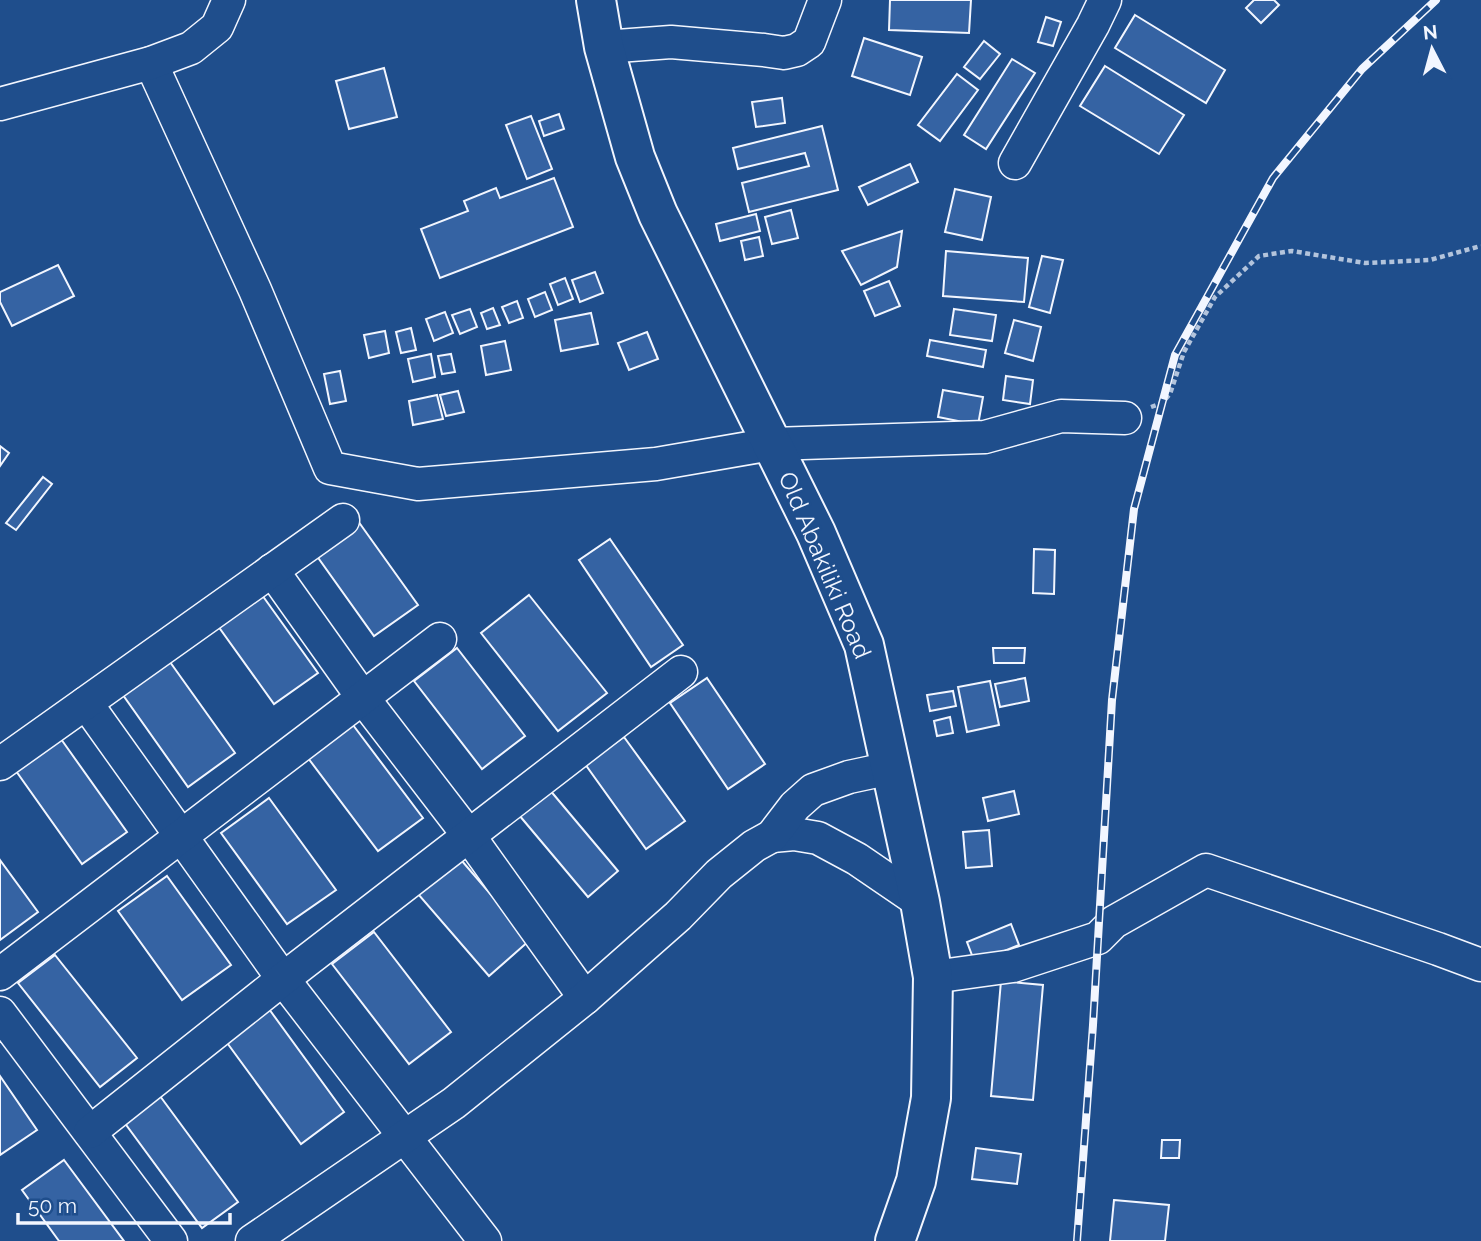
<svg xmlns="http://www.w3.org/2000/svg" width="1481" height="1241" font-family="Raleway,sans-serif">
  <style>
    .building { fill: #3563a3; stroke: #f2f6ff; stroke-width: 2 }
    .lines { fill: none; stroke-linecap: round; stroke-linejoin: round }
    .minor-casing { stroke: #f2f6ff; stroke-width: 35 }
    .major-casing { stroke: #f2f6ff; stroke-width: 42 }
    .path { stroke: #b3c4dc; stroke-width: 4.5; stroke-dasharray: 5 3.5; stroke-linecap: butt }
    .minor { stroke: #1f4e8c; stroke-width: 32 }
    .major { stroke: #1f4e8c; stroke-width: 38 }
    .rail-casing { stroke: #f2f6ff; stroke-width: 8 }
    .rail { stroke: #1f4e8c; stroke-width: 5; stroke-dasharray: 16; stroke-linecap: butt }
    .labels { text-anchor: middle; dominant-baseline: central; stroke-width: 5; stroke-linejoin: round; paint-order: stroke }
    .street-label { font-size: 24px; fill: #f2f6ff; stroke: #1f4e8c }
  </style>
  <rect width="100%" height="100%" fill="#1f4e8c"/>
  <g class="building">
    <path d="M 890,0 L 971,0 L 969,33 L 889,30 Z"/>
    <path d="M 1254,0 L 1274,0 L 1279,5 L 1261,23 L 1246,8 Z"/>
    <path d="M 1135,15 L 1225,70 L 1206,103 L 1115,48 Z"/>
    <path d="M 1046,17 L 1061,22 L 1053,46 L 1038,42 Z"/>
    <path d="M 864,38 L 922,57 L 910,95 L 852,76 Z"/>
    <path d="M 984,41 L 1000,54 L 980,79 L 964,67 Z"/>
    <path d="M 1012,59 L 1035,73 L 986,149 L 964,135 Z"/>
    <path d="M 1105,66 L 1184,115 L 1159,154 L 1080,106 Z"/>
    <path d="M 384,68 L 397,117 L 349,129 L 336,81 Z"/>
    <path d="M 957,74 L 978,90 L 940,141 L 918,125 Z"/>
    <path d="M 782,98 L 785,123 L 756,127 L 752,102 Z"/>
    <path d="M 559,114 L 564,129 L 544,136 L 539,121 Z"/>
    <path d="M 531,116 L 552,169 L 527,179 L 506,125 Z"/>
    <path d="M 822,126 L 838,190 L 749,212 L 742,183 L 809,166 L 805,153 L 738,169 L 733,148 Z"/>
    <path d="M 910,164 L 918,182 L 868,205 L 859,187 Z"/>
    <path d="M 554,178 L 573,227 L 440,278 L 421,229 L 468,211 L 464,201 L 496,188 L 500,198 Z"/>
    <path d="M 955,189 L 991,197 L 982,240 L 945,232 Z"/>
    <path d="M 791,210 L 798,238 L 772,244 L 765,217 Z"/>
    <path d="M 756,214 L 760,231 L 720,241 L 716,224 Z"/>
    <path d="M 902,231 L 897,267 L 861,285 L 842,251 Z"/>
    <path d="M 759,237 L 763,256 L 745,260 L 741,241 Z"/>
    <path d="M 946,251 L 1028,258 L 1024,302 L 943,296 Z"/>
    <path d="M 1042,256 L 1063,260 L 1050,313 L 1029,307 Z"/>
    <path d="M 58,265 L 74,296 L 12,326 L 0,302 L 0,292 Z"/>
    <path d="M 595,272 L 603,293 L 580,302 L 572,280 Z"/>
    <path d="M 565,278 L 573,299 L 558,305 L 550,284 Z"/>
    <path d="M 889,281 L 900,306 L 875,316 L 864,291 Z"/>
    <path d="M 545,292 L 552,310 L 535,317 L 528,299 Z"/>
    <path d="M 517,301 L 523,318 L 509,323 L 502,307 Z"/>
    <path d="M 493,308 L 500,325 L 487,329 L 481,313 Z"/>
    <path d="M 470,309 L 477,327 L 460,334 L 452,315 Z"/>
    <path d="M 954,309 L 996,315 L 992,341 L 950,335 Z"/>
    <path d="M 445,312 L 453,333 L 434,341 L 426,319 Z"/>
    <path d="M 591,313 L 598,344 L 561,351 L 555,320 Z"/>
    <path d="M 1014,320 L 1041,327 L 1033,361 L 1005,353 Z"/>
    <path d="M 411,328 L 416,350 L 401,353 L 396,332 Z"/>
    <path d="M 385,331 L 389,353 L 369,358 L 364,335 Z"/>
    <path d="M 647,332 L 658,359 L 629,370 L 618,343 Z"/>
    <path d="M 930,340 L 986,350 L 983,367 L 927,356 Z"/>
    <path d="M 505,341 L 511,370 L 486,375 L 481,346 Z"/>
    <path d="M 431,354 L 435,377 L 413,382 L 408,359 Z"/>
    <path d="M 451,354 L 455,372 L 442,374 L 438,356 Z"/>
    <path d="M 340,371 L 346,401 L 330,404 L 324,374 Z"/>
    <path d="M 1006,376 L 1033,380 L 1030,404 L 1003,400 Z"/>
    <path d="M 943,390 L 983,397 L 978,425 L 938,417 Z"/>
    <path d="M 458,391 L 464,412 L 446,416 L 440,395 Z"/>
    <path d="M 437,395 L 443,419 L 413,425 L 409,401 Z"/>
    <path d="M 0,446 L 9,453 L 0,466 Z"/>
    <path d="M 43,477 L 52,484 L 16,530 L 6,523 Z"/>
    <path d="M 358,521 L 418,605 L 374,636 L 314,552 Z"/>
    <path d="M 610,539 L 683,645 L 651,667 L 579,560 Z"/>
    <path d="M 1034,549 L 1055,550 L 1054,594 L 1033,593 Z"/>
    <path d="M 257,588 L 318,673 L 274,704 L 213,619 Z"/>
    <path d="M 529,595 L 607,693 L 558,731 L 481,633 Z"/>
    <path d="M 457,648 L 525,736 L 482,769 L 414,681 Z"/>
    <path d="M 993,648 L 1025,648 L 1024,663 L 994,663 Z"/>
    <path d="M 165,655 L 235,753 L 188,787 L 118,688 Z"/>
    <path d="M 707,678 L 765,764 L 728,789 L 670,703 Z"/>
    <path d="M 1025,678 L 1029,701 L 1000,707 L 995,684 Z"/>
    <path d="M 990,681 L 999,725 L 967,732 L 958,687 Z"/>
    <path d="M 953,691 L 956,706 L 930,711 L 927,695 Z"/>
    <path d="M 950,717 L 953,733 L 937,736 L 934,721 Z"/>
    <path d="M 353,725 L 423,818 L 378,851 L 308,758 Z"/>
    <path d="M 624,737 L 685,821 L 646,849 L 585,764 Z"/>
    <path d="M 61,739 L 127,832 L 82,864 L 16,771 Z"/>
    <path d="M 549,789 L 618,871 L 588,897 L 519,815 Z"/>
    <path d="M 1014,791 L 1019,814 L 988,821 L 983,798 Z"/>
    <path d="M 269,798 L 336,890 L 287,924 L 221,833 Z"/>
    <path d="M 989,830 L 992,866 L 966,868 L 963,832 Z"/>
    <path d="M 0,860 L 38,912 L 0,940 Z"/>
    <path d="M 462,861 L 530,940 L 489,976 L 418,894 Z"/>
    <path d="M 167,876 L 231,965 L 182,1000 L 118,911 Z"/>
    <path d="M 1011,924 L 1019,945 L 975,963 L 967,942 Z"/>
    <path d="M 374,932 L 451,1032 L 409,1064 L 332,964 Z"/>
    <path d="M 55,955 L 137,1058 L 100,1087 L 18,983 Z"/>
    <path d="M 1001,981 L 1043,985 L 1033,1100 L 991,1096 Z"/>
    <path d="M 269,1009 L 344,1112 L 301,1144 L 225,1040 Z"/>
    <path d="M 0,1076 L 37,1130 L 0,1155 Z"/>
    <path d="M 160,1096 L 238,1202 L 202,1228 L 124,1122 Z"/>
    <path d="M 1162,1140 L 1180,1140 L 1179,1158 L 1161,1158 Z"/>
    <path d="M 976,1148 L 1021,1154 L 1017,1184 L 972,1179 Z"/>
    <path d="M 64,1160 L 124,1241 L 59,1241 L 22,1190 Z"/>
    <path d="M 1114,1200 L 1169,1205 L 1165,1241 L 1110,1241 Z"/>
  </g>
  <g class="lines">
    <defs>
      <g id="minor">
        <path d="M 604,47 L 671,42 L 764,50 L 784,53 L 797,50 L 809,42 L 825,0"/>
        <path d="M 151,63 L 255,290 L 330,468 L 418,484 L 656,464 L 772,444 L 985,437 L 1061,416 L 1125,418"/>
        <path d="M 0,104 L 151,63 L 191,48 L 217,27 L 229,0"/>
        <path d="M 1015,163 L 1093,25 L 1105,0"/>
        <path d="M 272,570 L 363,698 L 469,836 L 585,998"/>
        <path d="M 86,703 L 283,979 L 485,1241"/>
        <path d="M 0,764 L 343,520"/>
        <path d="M 772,836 L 794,834 L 818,838 L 857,859 L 920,902"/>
        <path d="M 0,974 L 440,639"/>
        <path d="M 933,977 L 1013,966 L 1098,938 L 1114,922 L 1206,870 L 1438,949 L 1481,965"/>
        <path d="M 0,1013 L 171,1241"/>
        <path d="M 90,1132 L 283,979 L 681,672"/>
        <path d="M 252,1241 L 454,1103 L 585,998 L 678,916 L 719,874 L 754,846 L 772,836 L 795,806 L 813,790 L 849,777 L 891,768"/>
      </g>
      <path id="major" d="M 596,0 L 604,47 L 635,157 L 658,214 L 816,533 L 864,645 L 920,902 L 933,977 L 931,1098 L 916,1181 L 895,1241"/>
    </defs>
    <use href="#minor" class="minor-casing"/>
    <use href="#major" class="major-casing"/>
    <path class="path" d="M 1151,407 L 1162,403 L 1170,394 L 1184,352 L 1215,297 L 1259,256 L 1292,251 L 1365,263 L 1430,260 L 1481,246"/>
    <use href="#minor" class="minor"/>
    <use href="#major" class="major"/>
    <defs>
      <path id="rail" d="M 1077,1241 L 1093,1025 L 1112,700 L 1134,509 L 1175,355 L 1273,178 L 1362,69 L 1436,0"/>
    </defs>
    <use href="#rail" class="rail-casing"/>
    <use href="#rail" class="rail"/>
  </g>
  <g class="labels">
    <g class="street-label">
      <text transform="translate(825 565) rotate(67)">Old Abakiliki Road</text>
    </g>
  </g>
  <g transform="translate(1432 49) rotate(354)" stroke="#1f4e8c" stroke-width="5" paint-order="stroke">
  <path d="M0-5L12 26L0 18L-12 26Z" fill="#f2f6ff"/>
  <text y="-10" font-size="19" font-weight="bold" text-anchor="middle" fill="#f2f6ff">N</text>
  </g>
  <path d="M18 1213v10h212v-10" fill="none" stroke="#f2f6ff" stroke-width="3.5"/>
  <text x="28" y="1213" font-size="21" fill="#f2f6ff" stroke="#1f4e8c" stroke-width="5" paint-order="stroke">50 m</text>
</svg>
